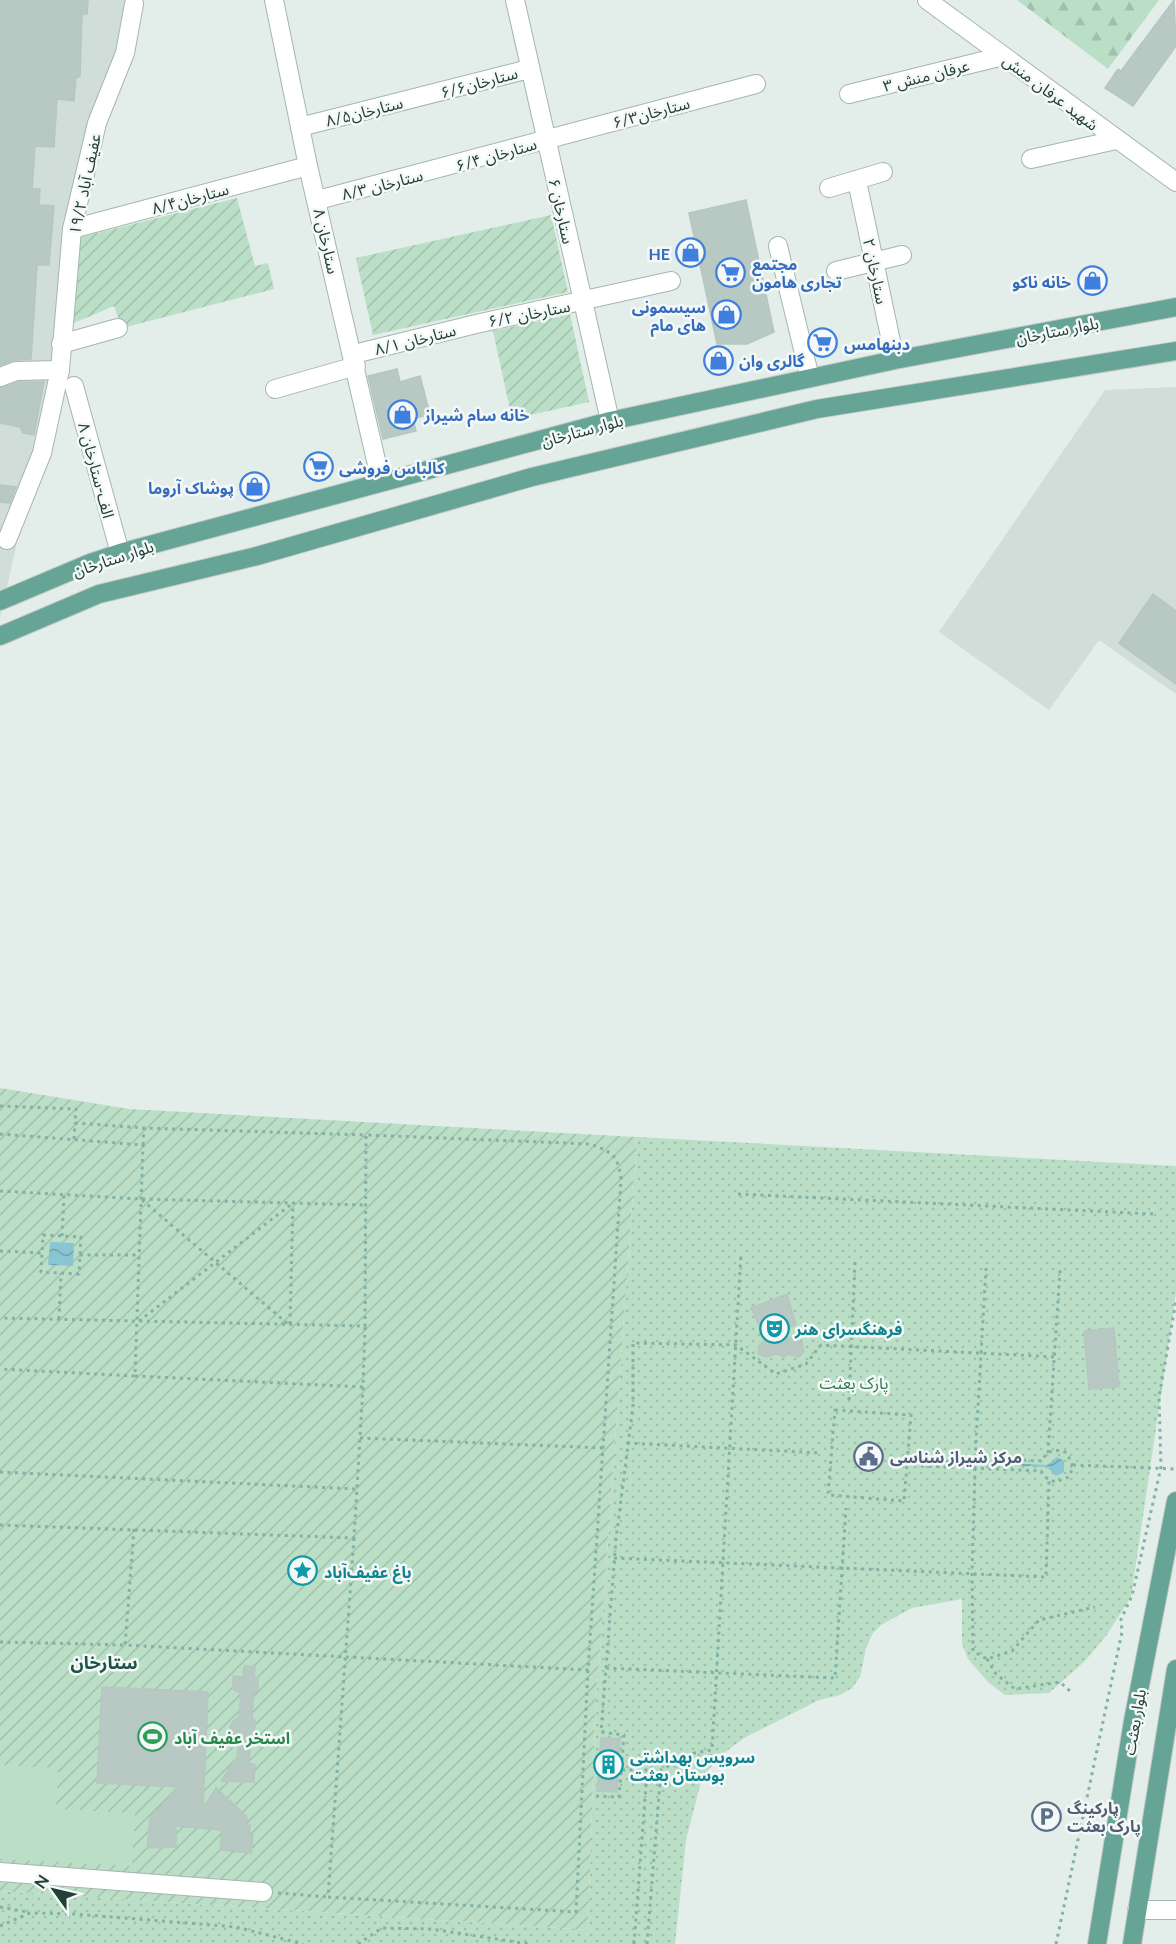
<svg xmlns="http://www.w3.org/2000/svg" width="1176" height="1944" font-family="Lato,'Noto Sans Arabic',sans-serif">
  <style>
    .built { fill: #d1ddd8 }
    .forest { fill: url(#forest-firs) }
    .park { fill: url(#park-dots) }
    .garden { fill: url(#garden-furrows) }
    .pitch { fill: #bbdfc6 }
    .water { fill: url(#water-waves) }
    .building { fill: #b8c8c2; stroke: #b5c7c0; stroke-width: 1.5 }
    .lines { fill: none; stroke-linecap: round; stroke-linejoin: round }
    .minor-casing { stroke: #a5b5b0; stroke-width: 20 }
    .major-casing { stroke: #c1c9c7; stroke-width: 20 }
    .path { stroke: #82b2a5; stroke-width: 3; stroke-dasharray: 3 4.5; stroke-linecap: butt }
    .minor { stroke: #fff; stroke-width: 18 }
    .major { stroke: #66a496; stroke-width: 18 }
    .labels { text-anchor: middle; dominant-baseline: central; stroke-width: 5; stroke-linejoin: round; paint-order: stroke }
    .street-label { font-size: 16px; fill: #223f38; stroke: #f4f9f7 }
    .shop-label { font-size: 16px; font-weight: bold; fill: #366cbe; stroke: #f4f9f7; text-anchor: start }
    .culture-label { font-size: 16px; font-weight: bold; fill: #0d838f; stroke: #f4f9f7; text-anchor: start }
    .park-label { font-size: 16px; fill: #2b774b; stroke: #f4f9f7 }
    .service-label { font-size: 16px; font-weight: bold; fill: #4e5e75; stroke: #f4f9f7; text-anchor: start }
    .leisure-label { font-size: 16px; font-weight: bold; fill: #27864d; stroke: #f4f9f7; text-anchor: start }
    .neighbourhood-label { font-size: 18px; font-weight: bold; fill: #1d5247; stroke: #f4f9f7 }
  </style>
  <defs>
    <pattern id="forest-firs" width="22" height="20" patternUnits="userSpaceOnUse" patternTransform="scale(1.5)"><rect width="22" height="20" fill="#bbdfc6"/><path d="M5 1l3.5 6h-7zM16 11l3.5 6h-7z" fill="#a0c0ab"/></pattern>
    <pattern id="park-dots" width="8" height="8" patternUnits="userSpaceOnUse" patternTransform="scale(1.5)"><rect width="8" height="8" fill="#bbdfc6"/><path d="M2 2h.1M6 6h.1" fill="none" stroke="#a0c0ab" stroke-width="1.8" stroke-linecap="round"/></pattern>
    <pattern id="garden-furrows" width="10" height="10" patternUnits="userSpaceOnUse" patternTransform="scale(1.5)"><rect width="10" height="10" fill="#bbdfc6"/><path d="M-1 1l2-2M0 10L10 0M9 11l2-2" fill="none" stroke="#a0c0ab"/></pattern>
    <pattern id="water-waves" width="16" height="10" patternUnits="userSpaceOnUse" patternTransform="scale(1.5)"><rect width="16" height="10" fill="#89c5d3"/><path d="M0 5q4-4 8 0t8 0" fill="none" stroke="#70a1ac"/></pattern>
  </defs>
  <rect width="100%" height="100%" fill="#e3ede9"/>
  <g class="built">
    <path d="M 0,0 L 130,0 L 120,55 L 75,202 L 56,365 L 0,619 Z"/>
    <path d="M 1176,387 L 1176,694 L 1099,640 L 1049,710 L 939,632 L 1105,390 Z"/>
  </g>
  <path class="forest" d="M 1017,0 L 1159,0 L 1108,69 Z"/>
  <path class="park" d="M 637,1137 L 1176,1166 L 1176,1293 L 1131,1597 L 1106,1636 L 1085,1661 L 1049,1693 L 1005,1695 L 989,1683 L 968,1659 L 962,1644 L 962,1599 L 912,1608 L 881,1625 L 873,1633 L 866,1648 L 860,1677 L 852,1688 L 840,1695 L 819,1700 L 744,1738 L 720,1756 L 702,1778 L 686,1840 L 675,1944 L 0,1944 L 0,1891 L 588,1930 L 595,1717 Z"/>
  <g class="garden">
    <path d="M 237,198 L 255,266 L 268,263 L 274,289 L 122,328 L 114,306 L 69,325 L 78,238 Z"/>
    <path d="M 551,215 L 568,292 L 373,335 L 356,258 Z"/>
    <path d="M 570,314 L 589,402 L 512,419 L 493,331 Z"/>
    <path d="M 0,1088 L 129,1109 L 637,1137 L 595,1717 L 588,1930 L 0,1891 Z"/>
  </g>
  <path class="pitch" d="M 0,1765 L 58,1768 L 56,1809 L 135,1813 L 132,1866 L 0,1859 Z"/>
  <g class="water">
    <path d="M 50,1242 L 74,1243 L 73,1266 L 48,1265 Z"/>
    <path d="M 1057,1457 L 1064,1461 L 1064,1472 L 1056,1476 L 1047,1467 L 921,1462 L 921,1459 L 1047,1465 Z"/>
  </g>
  <g class="building">
    <path d="M 0,0 L 88,0 L 87,14 L 82,14 L 80,77 L 76,77 L 74,101 L 57,99 L 54,147 L 35,146 L 32,189 L 40,189 L 39,205 L 54,206 L 49,265 L 37,265 L 31,359 L 15,360 L 0,365 Z"/>
    <path d="M 1174,0 L 1176,46 L 1133,106 L 1105,88 L 1118,69 L 1121,71 Z"/>
    <path d="M 746,200 L 774,332 L 747,344 L 717,344 L 689,213 Z"/>
    <path d="M 397,369 L 400,382 L 420,376 L 430,414 L 413,419 L 416,431 L 383,439 L 368,376 Z"/>
    <path d="M 18,382 L 44,382 L 34,435 L 23,433 L 20,427 L 0,423 L 0,388 Z"/>
    <path d="M 0,485 L 16,487 L 10,503 L 0,502 Z"/>
    <path d="M 1153,594 L 1176,611 L 1176,684 L 1119,643 Z"/>
    <path d="M 787,1294 L 796,1325 L 776,1332 L 802,1343 L 804,1352 L 799,1357 L 788,1354 L 784,1357 L 776,1354 L 766,1357 L 758,1354 L 759,1346 L 765,1339 L 751,1308 Z"/>
    <path d="M 1114,1328 L 1119,1387 L 1089,1389 L 1084,1331 Z"/>
    <path d="M 244,1666 L 255,1667 L 254,1677 L 258,1678 L 258,1691 L 253,1694 L 252,1719 L 255,1720 L 254,1740 L 251,1739 L 249,1763 L 255,1765 L 254,1782 L 221,1781 L 237,1757 L 239,1739 L 231,1732 L 230,1727 L 233,1721 L 239,1717 L 241,1694 L 233,1689 L 233,1676 L 243,1677 Z"/>
    <path d="M 102,1687 L 208,1692 L 203,1808 L 216,1788 L 247,1817 L 246,1825 L 250,1825 L 249,1835 L 253,1835 L 251,1853 L 220,1850 L 222,1830 L 176,1826 L 176,1847 L 147,1848 L 150,1818 L 178,1787 L 97,1783 Z"/>
    <path d="M 601,1738 L 620,1739 L 617,1792 L 597,1791 Z"/>
  </g>
  <g class="lines">
    <defs>
      <g id="minor">
        <path d="M 274,0 L 308,166 L 381,482"/>
        <path d="M 515,0 L 610,421"/>
        <path d="M 927,0 L 1176,182"/>
        <path d="M 849,94 L 1003,56"/>
        <path d="M 300,127 L 529,69"/>
        <path d="M 1031,159 L 1116,140"/>
        <path d="M 857,181 L 895,360"/>
        <path d="M 829,188 L 883,172"/>
        <path d="M 318,200 L 756,84"/>
        <path d="M 72,229 L 308,166"/>
        <path d="M 778,246 L 810,378"/>
        <path d="M 836,271 L 902,255"/>
        <path d="M 61,344 L 118,328"/>
        <path d="M 354,354 L 476,324 L 671,281"/>
        <path d="M 0,377 L 16,371 L 60,370"/>
        <path d="M 74,386 L 120,553"/>
        <path d="M 275,389 L 356,366"/>
        <path d="M 7,540 L 42,453 L 60,370 L 72,229 L 97,123 L 125,53 L 134,4"/>
        <path d="M 0,1872 L 263,1892"/>
        <path d="M 1137,1910 L 1176,1910"/>
      </g>
      <g id="major">
        <path d="M 0,601 L 90,563 L 120,553 L 610,421 L 895,360 L 1176,307"/>
        <path d="M 0,636 L 99,594 L 257,556 L 532,477 L 817,409 L 1176,351"/>
        <path d="M 1097,1944 L 1133,1721 L 1176,1501"/>
        <path d="M 1132,1944 L 1176,1669"/>
      </g>
    </defs>
    <use href="#minor" class="minor-casing"/>
    <use href="#major" class="major-casing"/>
    <g class="path">
      <path d="M 0,1106 L 76,1109 L 75,1123 L 144,1128 L 366,1135 L 365,1326 L 0,1318"/>
      <path d="M 0,1134 L 143,1145 L 135,1376 L 0,1369"/>
      <path d="M 74,1139 L 75,1123"/>
      <path d="M 143,1145 L 144,1129"/>
      <path d="M 0,1191 L 141,1199 L 366,1205"/>
      <path d="M 738,1194 L 1153,1214"/>
      <path d="M 142,1200 L 288,1324"/>
      <path d="M 43,1235 L 81,1237 L 79,1274 L 41,1272 Z"/>
      <path d="M 62,1236 L 64,1195"/>
      <path d="M 0,1251 L 42,1253"/>
      <path d="M 80,1255 L 139,1255"/>
      <path d="M 59,1319 L 61,1273"/>
      <path d="M 139,1321 L 293,1203"/>
      <path d="M 290,1324 L 293,1203"/>
      <path d="M 135,1376 L 363,1387 L 365,1326"/>
      <path d="M 849,1400 L 855,1262"/>
      <path d="M 835,1410 L 911,1415 L 904,1501 L 828,1495 Z"/>
      <path d="M 360,1438 L 604,1448"/>
      <path d="M 627,1443 L 821,1453"/>
      <path d="M 1048,1453 L 1060,1270"/>
      <path d="M 975,1458 L 986,1268"/>
      <path d="M 1073,1465 L 1176,1469"/>
      <path d="M 921,1466 L 1041,1471 L 1045,1477 L 1055,1482 L 1069,1477 L 1073,1467 L 1067,1453 C 1056,1448 1047,1450 1042,1461 L 922,1456"/>
      <path d="M 975,1468 L 972,1573 L 973,1651 L 987,1659 L 1012,1651 L 1039,1620 L 1095,1607"/>
      <path d="M 0,1472 L 356,1489"/>
      <path d="M 0,1525 L 354,1538 L 363,1387"/>
      <path d="M 134,1529 L 125,1645 L 588,1670"/>
      <path d="M 354,1538 L 328,1897 L 576,1912 L 588,1670 L 621,1179 C 618,1155 612,1152 590,1144 L 366,1135"/>
      <path d="M 614,1558 L 1046,1577 L 1049,1481"/>
      <path d="M 0,1642 L 125,1645"/>
      <path d="M 987,1659 L 996,1674 L 1015,1689 L 1060,1682 L 1071,1692"/>
      <path d="M 606,1668 L 835,1678 L 846,1508"/>
      <path d="M 622,1770 L 661,1770 L 694,1753 L 712,1750 L 741,1254"/>
      <path d="M 596,1796 L 619,1797 L 624,1735 L 601,1732 L 616,1539 L 633,1406 L 633,1343 L 736,1345 L 776,1374 L 806,1364 L 821,1345 L 1056,1357"/>
      <path d="M 278,1893 L 328,1897"/>
      <path d="M 0,1907 L 28,1912"/>
      <path d="M 0,1926 L 30,1913 L 75,1914 L 236,1927 L 303,1944"/>
      <path d="M 358,1944 L 382,1928 L 431,1929 L 529,1944"/>
      <path d="M 634,1944 L 647,1772"/>
      <path d="M 647,1944 L 661,1770"/>
      <path d="M 1056,1944 L 1122,1632 L 1121,1619 L 1132,1596 L 1161,1467 L 1159,1397 L 1176,1301"/>
    </g>
    <use href="#minor" class="minor"/>
    <use href="#major" class="major"/>
  </g>
  <defs>
    <symbol id="shop-ring" viewBox="-11 -11 22 22"><circle r="9.5" fill="#f4f9f7" stroke="#3f7fe0" stroke-width="1.5"/><path d="M-5-2.5h2.3a2.7 3.5 0 0 1 5.4 0H5L5.5 6h-11ZM-1.5-2.5h3a1.5 2.3 0 0 0-3 0Z" fill="#3f7fe0"/></symbol>
    <symbol id="supermarket-ring" viewBox="-11 -11 22 22"><circle r="9.5" fill="#f4f9f7" stroke="#3f7fe0" stroke-width="1.5"/><path d="M-6-5.5h2.5l.6 2H6L4.5 2H-2.5L-4.4-4H-6ZM-1.5 3.2a1.3 1.3 0 1 0 .1 0ZM3 3.2a1.3 1.3 0 1 0 .1 0Z" fill="#3f7fe0"/></symbol>
    <symbol id="theatre-ring" viewBox="-11 -11 22 22"><circle r="9.5" fill="#f4f9f7" stroke="#0f9aa8" stroke-width="1.5"/><path d="M-5-5.5Q0-4 5-5.5V0Q5 5 0 6Q-5 5-5 0ZM-3.3-2.5H-1v1.5H-3.3ZM1-2.5H3.3v1.5H1ZM-2.8 1Q0 5.5 2.8 1Z" fill="#0f9aa8"/></symbol>
    <symbol id="civic-ring" viewBox="-11 -11 22 22"><circle r="9.5" fill="#f4f9f7" stroke="#5c6f8a" stroke-width="1.5"/><path d="M-.6-6.5H3V-4.5H.6V-3L4-1V1h2V6H-6V1h2V-1L-.6-3ZM-1.2 2.5V6h2.4V2.5Z" fill="#5c6f8a"/></symbol>
    <symbol id="sight-ring" viewBox="-11 -11 22 22"><circle r="9.5" fill="#f4f9f7" stroke="#0f9aa8" stroke-width="1.5"/><path d="M0-6L1.8-2.2L6-1.7L2.9 1.2L3.7 5.4L0 3.3L-3.7 5.4L-2.9 1.2L-6-1.7L-1.8-2.2Z" fill="#0f9aa8"/></symbol>
    <symbol id="stadium-ring" viewBox="-11 -11 22 22"><circle r="9.5" fill="#f4f9f7" stroke="#2e9e5b" stroke-width="1.5"/><path d="M0-5a6.5 5 0 1 0 0 10a6.5 5 0 1 0 0-10ZM-3.5-1.8h7v3.6h-7Z" fill="#2e9e5b"/></symbol>
    <symbol id="building-ring" viewBox="-11 -11 22 22"><circle r="9.5" fill="#f4f9f7" stroke="#0f9aa8" stroke-width="1.5"/><path d="M-4-6H4V6H1V3H-1V6H-4ZM-2.5-4.3h1.7v1.8h-1.7ZM.8-4.3h1.7v1.8H.8ZM-2.5-1h1.7V.8h-1.7ZM.8-1h1.7V.8H.8Z" fill="#0f9aa8"/></symbol>
    <symbol id="parking-ring" viewBox="-11 -11 22 22"><circle r="9.5" fill="#f4f9f7" stroke="#5c6f8a" stroke-width="1.5"/><path d="M-3.5-5.5H1a3.5 3.5 0 0 1 0 7H-1V5.5H-3.5ZM-1-3.4V-.6H.8a1.4 1.4 0 0 0 0-2.8Z" fill="#5c6f8a"/></symbol>
  </defs>
  <g fill-rule="evenodd">
    <use href="#shop-ring" x="674" y="236" width="33" height="33"/>
    <use href="#supermarket-ring" x="714" y="256" width="33" height="33"/>
    <use href="#shop-ring" x="1076" y="264" width="33" height="33"/>
    <use href="#shop-ring" x="710" y="298" width="33" height="33"/>
    <use href="#supermarket-ring" x="806" y="326" width="33" height="33"/>
    <use href="#shop-ring" x="702" y="344" width="33" height="33"/>
    <use href="#shop-ring" x="386" y="398" width="33" height="33"/>
    <use href="#supermarket-ring" x="302" y="450" width="33" height="33"/>
    <use href="#shop-ring" x="238" y="470" width="33" height="33"/>
    <use href="#theatre-ring" x="758" y="1312" width="33" height="33"/>
    <use href="#civic-ring" x="852" y="1440" width="33" height="33"/>
    <use href="#sight-ring" x="286" y="1554" width="33" height="33"/>
    <use href="#stadium-ring" x="136" y="1720" width="33" height="33"/>
    <use href="#building-ring" x="592" y="1748" width="33" height="33"/>
    <use href="#parking-ring" x="1030" y="1800" width="33" height="33"/>
  </g>
  <g class="labels">
    <g class="street-label">
      <text transform="translate(926 75) rotate(-14)">۳ عرفان منش</text>
      <text transform="translate(479 82) rotate(-15)">ستارخان۶/۶</text>
      <text transform="translate(1051 92) rotate(37)">شهید عرفان منش</text>
      <text transform="translate(364 111) rotate(-14)">ستارخان۸/۵</text>
      <text transform="translate(651 112) rotate(-15)">ستارخان۶/۳</text>
      <text transform="translate(496 154) rotate(-16)">ستارخان ۶/۴</text>
      <text transform="translate(84 184) rotate(-78)">عفیف آباد ۱۹/۲</text>
      <text transform="translate(382 184) rotate(-14)">ستارخان ۸/۳</text>
      <text transform="translate(190 198) rotate(-15)">ستارخان۸/۴</text>
      <text transform="translate(562 211) rotate(77)">ستارخان ۶</text>
      <text transform="translate(327 241) rotate(77)">ستارخان ۸</text>
      <text transform="translate(876 271) rotate(78)">۲ ستارخان</text>
      <text transform="translate(529 313) rotate(-11)">ستارخان ۶/۲</text>
      <text transform="translate(1057 330) rotate(-11)">بلوار ستارخان</text>
      <text transform="translate(415 339) rotate(-14)">ستارخان ۸/۱</text>
      <text transform="translate(582 430) rotate(-15)">بلوار ستارخان</text>
      <text transform="translate(97 470) rotate(75)">۸ الف-ستارخان</text>
      <text transform="translate(113 558) rotate(-18)">بلوار ستارخان</text>
      <text transform="translate(1134 1722) rotate(-80)">بلوار بعثت</text>
    </g>
    <g class="shop-label">
      <text x="670" y="253" text-anchor="end">HE</text>
      <text x="752" y="263">مجتمع<tspan x="752" dy="18">تجاری هامون</tspan></text>
      <text x="1071" y="281" text-anchor="end">خانه ناکو</text>
      <text x="706" y="306" text-anchor="end">سیسمونی<tspan x="706" dy="18">های مام</tspan></text>
      <text x="844" y="343">دبنهامس</text>
      <text x="739" y="360">گالری وان</text>
      <text x="424" y="414">خانه سام شیراز</text>
      <text x="339" y="467">کالباس فروشی</text>
      <text x="234" y="487" text-anchor="end">پوشاک آروما</text>
    </g>
    <g class="culture-label">
      <text x="795" y="1328">فرهنگسرای هنر</text>
      <text x="324" y="1571">باغ عفیف‌آباد</text>
      <text x="630" y="1756">سرویس بهداشتی<tspan x="630" dy="18">بوستان بعثت</tspan></text>
    </g>
    <g class="park-label">
      <text x="854" y="1382">پارک بعثت</text>
    </g>
    <g class="service-label">
      <text x="890" y="1456">مرکز شیراز شناسی</text>
      <text x="1067" y="1807">پارکینگ<tspan x="1067" dy="18">پارک بعثت</tspan></text>
    </g>
    <g class="leisure-label">
      <text x="174" y="1737">استخر عفیف آباد</text>
    </g>
    <g class="neighbourhood-label">
      <text x="104" y="1662">ستارخان</text>
    </g>
  </g>
  <g transform="translate(54 1890) rotate(304)" stroke="#f4f9f7" stroke-width="4.5" paint-order="stroke">
  <path d="M0-4.5L10 22L0 15L-10 22Z" fill="#223f38"/>
  <text y="-9" font-size="16" font-weight="bold" text-anchor="middle" fill="#223f38">N</text>
  </g>
</svg>
